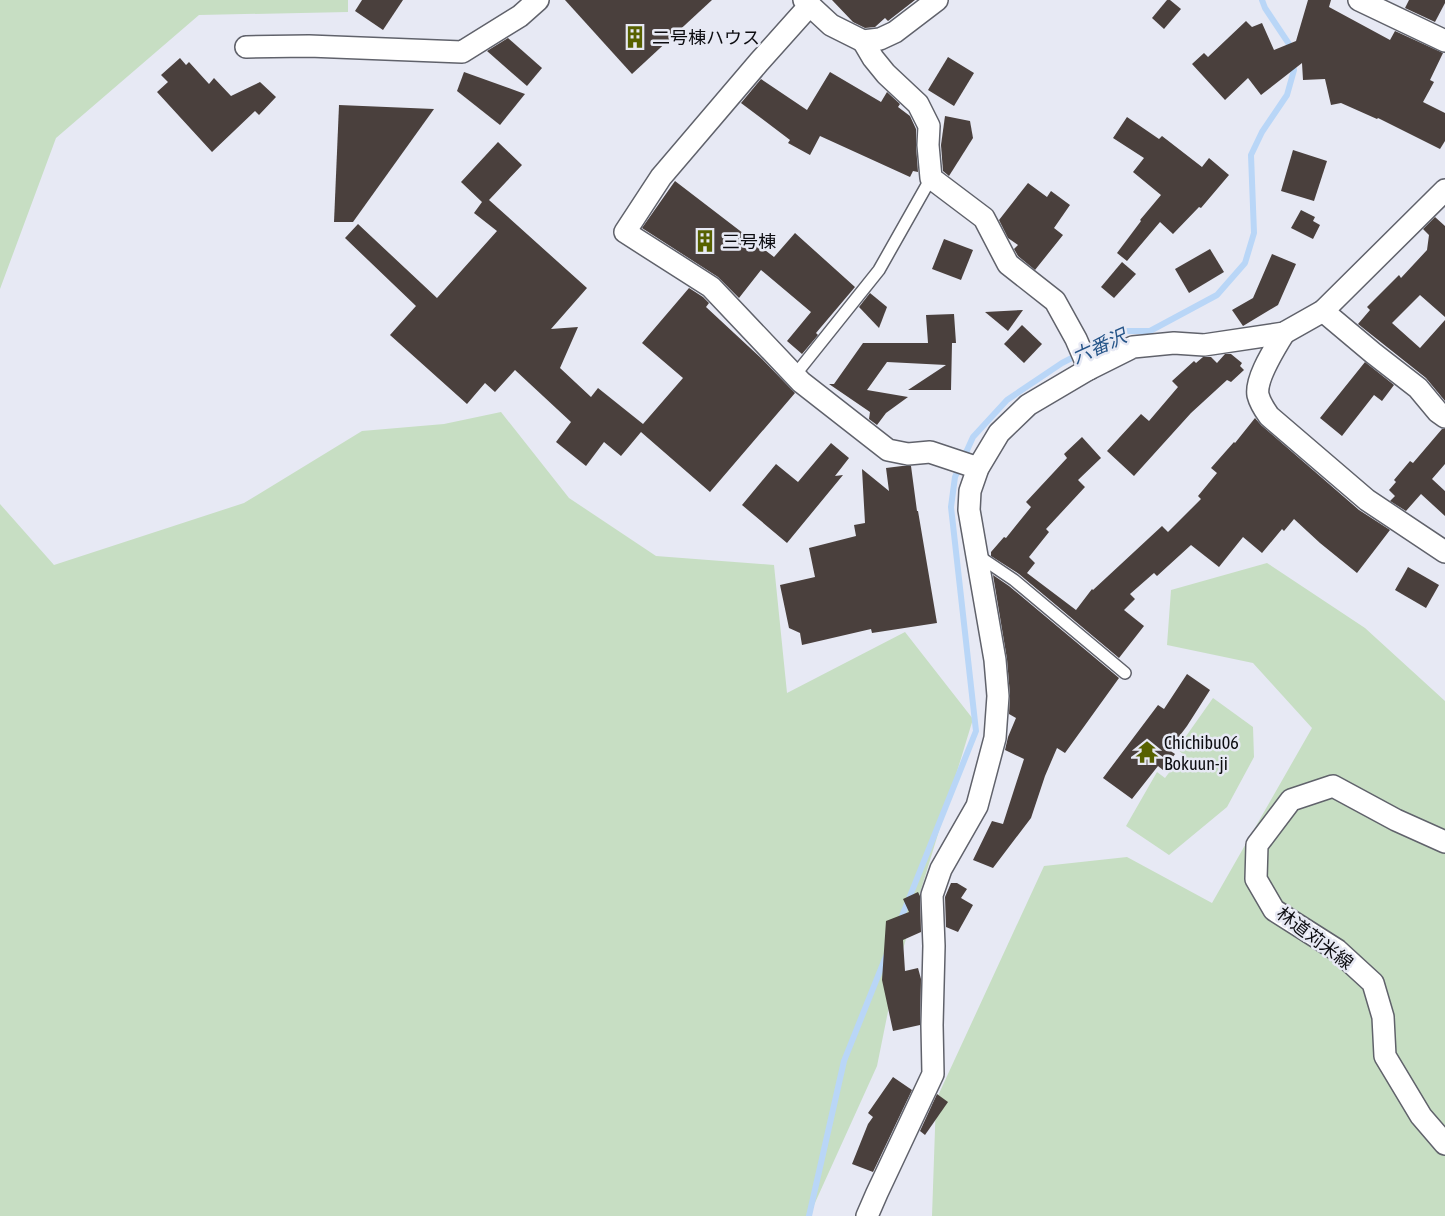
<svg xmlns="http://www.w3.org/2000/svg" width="1445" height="1216" font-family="'Asap Condensed','Noto Sans JP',sans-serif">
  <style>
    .green { fill: #c7dec3 }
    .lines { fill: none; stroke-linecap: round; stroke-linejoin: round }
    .stream { stroke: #b9d6f7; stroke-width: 6 }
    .building { fill: #4a403d }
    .lane-casing { stroke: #60626b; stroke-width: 14 }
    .street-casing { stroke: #60626b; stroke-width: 24 }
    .lane { stroke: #fff; stroke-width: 11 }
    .street { stroke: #fff; stroke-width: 21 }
    .labels { text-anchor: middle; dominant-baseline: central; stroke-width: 5; stroke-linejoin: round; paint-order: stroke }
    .poi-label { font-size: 18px; fill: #0c0c10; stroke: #e7e9f4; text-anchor: start }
    .street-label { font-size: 18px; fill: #0c0c10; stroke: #e7e9f4 }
    .water-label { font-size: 19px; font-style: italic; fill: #255488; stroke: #e7e9f4 }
  </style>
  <rect width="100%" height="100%" fill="#e7e9f4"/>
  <g class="green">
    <path d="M 0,0 L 348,0 L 348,12 L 199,15 L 56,138 L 0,289 Z"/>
    <path d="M 501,412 L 569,498 L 656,556 L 774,565 L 787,693 L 905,632 L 973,719 L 896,972 L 877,1066 L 809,1216 L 0,1216 L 0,504 L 54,565 L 244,503 L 362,431 L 444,424 Z"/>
    <path d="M 1267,563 L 1365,628 L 1445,701 L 1445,1216 L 932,1216 L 936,1100 L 1044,866 L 1127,857 L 1212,903 L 1312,728 L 1253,663 L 1167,645 L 1171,590 Z"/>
    <path d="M 1213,698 L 1253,727 L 1254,757 L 1227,807 L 1169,855 L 1126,826 L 1157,772 L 1165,778 L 1183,754 L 1177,749 Z"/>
  </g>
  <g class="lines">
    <g class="stream">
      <path d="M 1262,0 L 1265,8 L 1289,44 L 1290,51"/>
      <path d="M 900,921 L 976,731 L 951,507 L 955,477 L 973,437 L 1007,400 L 1062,363 L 1124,331 L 1150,331 L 1217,295 L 1245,263 L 1254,233 L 1251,155 L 1262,132 L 1287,95 L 1294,70 L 1292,61"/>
      <path d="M 809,1216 L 844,1061 L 886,956"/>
    </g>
  </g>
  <g class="building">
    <path d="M 362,0 L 403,0 L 383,30 L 355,11 Z"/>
    <path d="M 565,0 L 712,0 L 632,74 Z"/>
    <path d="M 832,0 L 915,0 L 888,21 L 885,18 L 875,27 L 865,28 L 853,22 Z"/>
    <path d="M 1167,0 L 1170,0 L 1181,9 L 1164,29 L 1152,18 Z"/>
    <path d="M 1308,0 L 1331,0 L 1329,7 L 1390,40 L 1395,31 L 1443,53 L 1430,80 L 1434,82 L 1423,102 L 1445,113 L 1445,141 L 1440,149 L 1378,118 L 1377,119 L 1341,103 L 1331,105 L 1325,79 L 1303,80 L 1302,63 L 1261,95 L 1248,78 L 1225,100 L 1192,64 L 1204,53 L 1208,57 L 1246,21 L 1252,27 L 1262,23 L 1274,50 L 1296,41 Z"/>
    <path d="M 1409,0 L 1445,0 L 1445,3 L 1435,22 L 1405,8 Z"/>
    <path d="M 508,38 L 542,68 L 527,86 L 487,51 Z"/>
    <path d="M 948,57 L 974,73 L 954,106 L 928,90 Z"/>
    <path d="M 180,58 L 186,65 L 189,62 L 209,84 L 214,78 L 231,96 L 260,82 L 276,97 L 259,115 L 255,111 L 212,152 L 157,92 L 168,82 L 161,75 Z"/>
    <path d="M 464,72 L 525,94 L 500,125 L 457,91 Z"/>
    <path d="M 830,72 L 881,102 L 887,92 L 900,104 L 898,107 L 910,116 L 916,129 L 916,146 L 918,172 L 913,171 L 910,177 L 820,136 L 810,155 L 788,143 L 790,140 L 741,103 L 761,79 L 807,110 Z"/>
    <path d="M 339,105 L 434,109 L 353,222 L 334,222 Z"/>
    <path d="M 945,116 L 970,121 L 973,138 L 949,176 L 943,171 L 941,145 Z"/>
    <path d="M 1127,117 L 1159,139 L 1162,136 L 1202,167 L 1209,158 L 1229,175 L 1201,208 L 1199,207 L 1173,234 L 1160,222 L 1127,261 L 1117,253 L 1141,221 L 1140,220 L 1161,195 L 1133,172 L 1144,158 L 1113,138 Z"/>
    <path d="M 498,142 L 522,165 L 489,200 L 587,288 L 551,329 L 578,327 L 560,368 L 591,397 L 598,388 L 643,424 L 683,378 L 642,343 L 689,288 L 703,297 L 709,303 L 706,307 L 762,359 L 795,393 L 710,492 L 641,432 L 621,456 L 604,442 L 586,466 L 556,442 L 571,422 L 515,370 L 495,392 L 485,383 L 467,404 L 390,335 L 416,306 L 345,238 L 358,224 L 437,298 L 497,231 L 474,213 L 482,202 L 461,182 Z"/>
    <path d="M 1293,150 L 1327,161 L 1314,201 L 1281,191 Z"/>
    <path d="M 675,181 L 774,257 L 795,233 L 855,287 L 816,333 L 818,335 L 802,354 L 787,341 L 811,312 L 761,270 L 739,298 L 718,277 L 642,228 Z"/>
    <path d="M 1028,183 L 1047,197 L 1051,191 L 1070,205 L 1054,228 L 1063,235 L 1035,270 L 1018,256 L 1014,249 L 1018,245 L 1008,238 L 999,220 Z"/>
    <path d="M 1301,210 L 1315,217 L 1313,221 L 1320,225 L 1313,239 L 1291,228 Z"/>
    <path d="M 1435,217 L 1445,226 L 1445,317 L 1420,295 L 1392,323 L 1420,348 L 1445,320 L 1445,401 L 1426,378 L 1358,324 L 1370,310 L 1367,307 L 1399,275 L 1401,278 L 1427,250 L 1429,235 L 1423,229 Z"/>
    <path d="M 944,239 L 973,250 L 961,280 L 932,269 Z"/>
    <path d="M 1210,249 L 1224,272 L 1189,293 L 1175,269 Z"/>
    <path d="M 1272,254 L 1296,264 L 1278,305 L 1243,326 L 1232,310 L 1253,298 Z"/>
    <path d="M 1122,262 L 1136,274 L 1114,298 L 1101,287 Z"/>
    <path d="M 870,293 L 887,307 L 879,328 L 859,307 Z"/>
    <path d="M 1023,310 L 1008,331 L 985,312 Z"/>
    <path d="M 954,314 L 956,343 L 952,343 L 951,390 L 908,390 L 946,365 L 887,362 L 867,390 L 908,397 L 886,413 L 877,425 L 869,419 L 870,412 L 829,384 L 834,384 L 863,343 L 928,343 L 926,315 Z"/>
    <path d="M 1022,325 L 1042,344 L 1024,363 L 1004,344 Z"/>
    <path d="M 1225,354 L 1231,354 L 1242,363 L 1240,366 L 1244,370 L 1231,382 L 1227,380 L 1191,413 L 1134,476 L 1107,451 L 1141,414 L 1149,421 L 1178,387 L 1172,381 L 1194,361 L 1196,363 L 1203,357 L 1211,357 L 1217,363 Z"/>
    <path d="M 1365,362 L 1394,385 L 1382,401 L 1374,395 L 1342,436 L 1320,418 Z"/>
    <path d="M 1255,418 L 1261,425 L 1359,510 L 1390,530 L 1357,573 L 1320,543 L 1294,519 L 1284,531 L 1282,529 L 1262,553 L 1243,537 L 1219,567 L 1191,545 L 1157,576 L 1154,573 L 1130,594 L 1135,599 L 1124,610 L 1144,626 L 1119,658 L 1019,574 L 991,556 L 991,552 L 1004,537 L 1006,538 L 1031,507 L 1026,502 L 1067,458 L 1064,454 L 1082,437 L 1101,458 L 1078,480 L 1085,487 L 1046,529 L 1049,532 L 1029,557 L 1035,563 L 1027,573 L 1076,610 L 1092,589 L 1093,590 L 1162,526 L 1168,532 L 1201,499 L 1198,496 L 1217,473 L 1211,468 L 1234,442 L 1235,443 Z"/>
    <path d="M 1442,429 L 1445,429 L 1445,464 L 1432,479 L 1445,491 L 1445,516 L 1421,494 L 1406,511 L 1390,501 L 1395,496 L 1389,490 L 1396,482 L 1394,480 L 1410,461 L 1413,463 Z"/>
    <path d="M 831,443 L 849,458 L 835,476 L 843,475 L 787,543 L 742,505 L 776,464 L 798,482 Z"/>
    <path d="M 902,466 L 911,466 L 917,511 L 918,511 L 937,623 L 872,633 L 871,629 L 802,645 L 800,633 L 789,628 L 780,585 L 815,577 L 809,548 L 856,536 L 854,525 L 865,523 L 862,469 L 889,491 L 886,468 Z"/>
    <path d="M 1408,567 L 1439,585 L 1426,608 L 1395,590 Z"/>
    <path d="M 993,575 L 1009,586 L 1119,678 L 1065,753 L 1057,748 L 1045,776 L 1031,818 L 993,868 L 973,860 L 992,821 L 1003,824 L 1024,759 L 1005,750 L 1008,737 L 1016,718 L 1009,714 L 1010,695 L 1007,659 Z"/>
    <path d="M 1187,674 L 1210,690 L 1187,726 L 1169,750 L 1175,754 L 1163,770 L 1158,766 L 1132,799 L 1103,778 L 1158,705 L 1164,709 Z"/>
    <path d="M 951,883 L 957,883 L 967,889 L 961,898 L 973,905 L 958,932 L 946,927 L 945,897 Z"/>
    <path d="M 918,892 L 920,896 L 921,932 L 903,940 L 905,971 L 918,968 L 921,979 L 920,1025 L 893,1031 L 882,980 L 886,921 L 909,912 L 903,899 Z"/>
    <path d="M 893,1077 L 912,1090 L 873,1172 L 852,1164 L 868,1124 L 873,1117 L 868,1113 Z"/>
    <path d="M 937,1094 L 948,1102 L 925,1135 L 920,1131 Z"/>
  </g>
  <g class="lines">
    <defs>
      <g id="lane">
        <path d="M 795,375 L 879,270 L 931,178"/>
        <path d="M 977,555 L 1014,580 L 1125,673"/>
      </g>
      <g id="street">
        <path d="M 804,0 L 831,25 L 863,41 L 880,39 L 895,32 L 937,0"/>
        <path d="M 1359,0 L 1445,41"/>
        <path d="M 810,5 L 759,62 L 661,177 L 625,232 L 711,287 L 801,382 L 888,450 L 908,454 L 930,452 L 978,468"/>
        <path d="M 863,41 L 873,58 L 886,74 L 918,104 L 929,126 L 928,145 L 931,178 L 984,218 L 1008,264 L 1055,301 L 1076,339 L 1089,369"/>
        <path d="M 246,47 L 309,46 L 462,52 L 520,16 L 538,0"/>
        <path d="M 1323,311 L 1373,353 L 1418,388 L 1438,412 L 1445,417"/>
        <path d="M 1284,333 C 1276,347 1255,378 1258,395 C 1260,403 1264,409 1269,416 L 1367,500 L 1445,552"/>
        <path d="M 1445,842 L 1396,820 L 1333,786 L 1291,800 L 1257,845 L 1256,879 L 1274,910 L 1337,950 L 1373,983 L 1383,1017 L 1385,1056 L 1421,1116 L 1445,1144"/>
        <path d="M 867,1216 L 877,1193 L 933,1074 L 932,1025 L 934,946 L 932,895 L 941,869 L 977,806 L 995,738 L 998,696 L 995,660 L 969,510 L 970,491 L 978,468 L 999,433 L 1028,405 L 1089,369 L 1133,347 L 1174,343 L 1204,345 L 1284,333 L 1323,311 L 1445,190"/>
      </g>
    </defs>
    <use href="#lane" class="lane-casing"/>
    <use href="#street" class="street-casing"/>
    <use href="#lane" class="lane"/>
    <use href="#street" class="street"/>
  </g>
  <defs>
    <symbol id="building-bare" viewBox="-9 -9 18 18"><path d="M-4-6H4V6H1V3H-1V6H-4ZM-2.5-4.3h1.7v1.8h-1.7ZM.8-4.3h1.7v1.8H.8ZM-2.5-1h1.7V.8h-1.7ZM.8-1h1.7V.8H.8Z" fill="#576100" stroke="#e7e9f4" stroke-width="2.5" paint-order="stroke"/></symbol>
    <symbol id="temple-bare" viewBox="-9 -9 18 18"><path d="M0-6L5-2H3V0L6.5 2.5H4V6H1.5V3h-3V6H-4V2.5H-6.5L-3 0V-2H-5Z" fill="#576100" stroke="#e7e9f4" stroke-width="2.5" paint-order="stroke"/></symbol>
  </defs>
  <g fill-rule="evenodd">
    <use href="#building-bare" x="619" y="21" width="32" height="32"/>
    <use href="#building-bare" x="689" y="225" width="32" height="32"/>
    <use href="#temple-bare" x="1131" y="736" width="32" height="32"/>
  </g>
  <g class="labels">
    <g class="poi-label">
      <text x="652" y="37">二号棟ハウス</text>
      <text x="722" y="241">三号棟</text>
      <text x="1164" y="742">Chichibu06<tspan x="1164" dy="21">Bokuun-ji</tspan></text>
    </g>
    <g class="street-label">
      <text transform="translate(1315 938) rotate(37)">林道苅米線</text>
    </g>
    <g class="water-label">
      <text transform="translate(1099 346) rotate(-24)">六番沢</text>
    </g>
  </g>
</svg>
